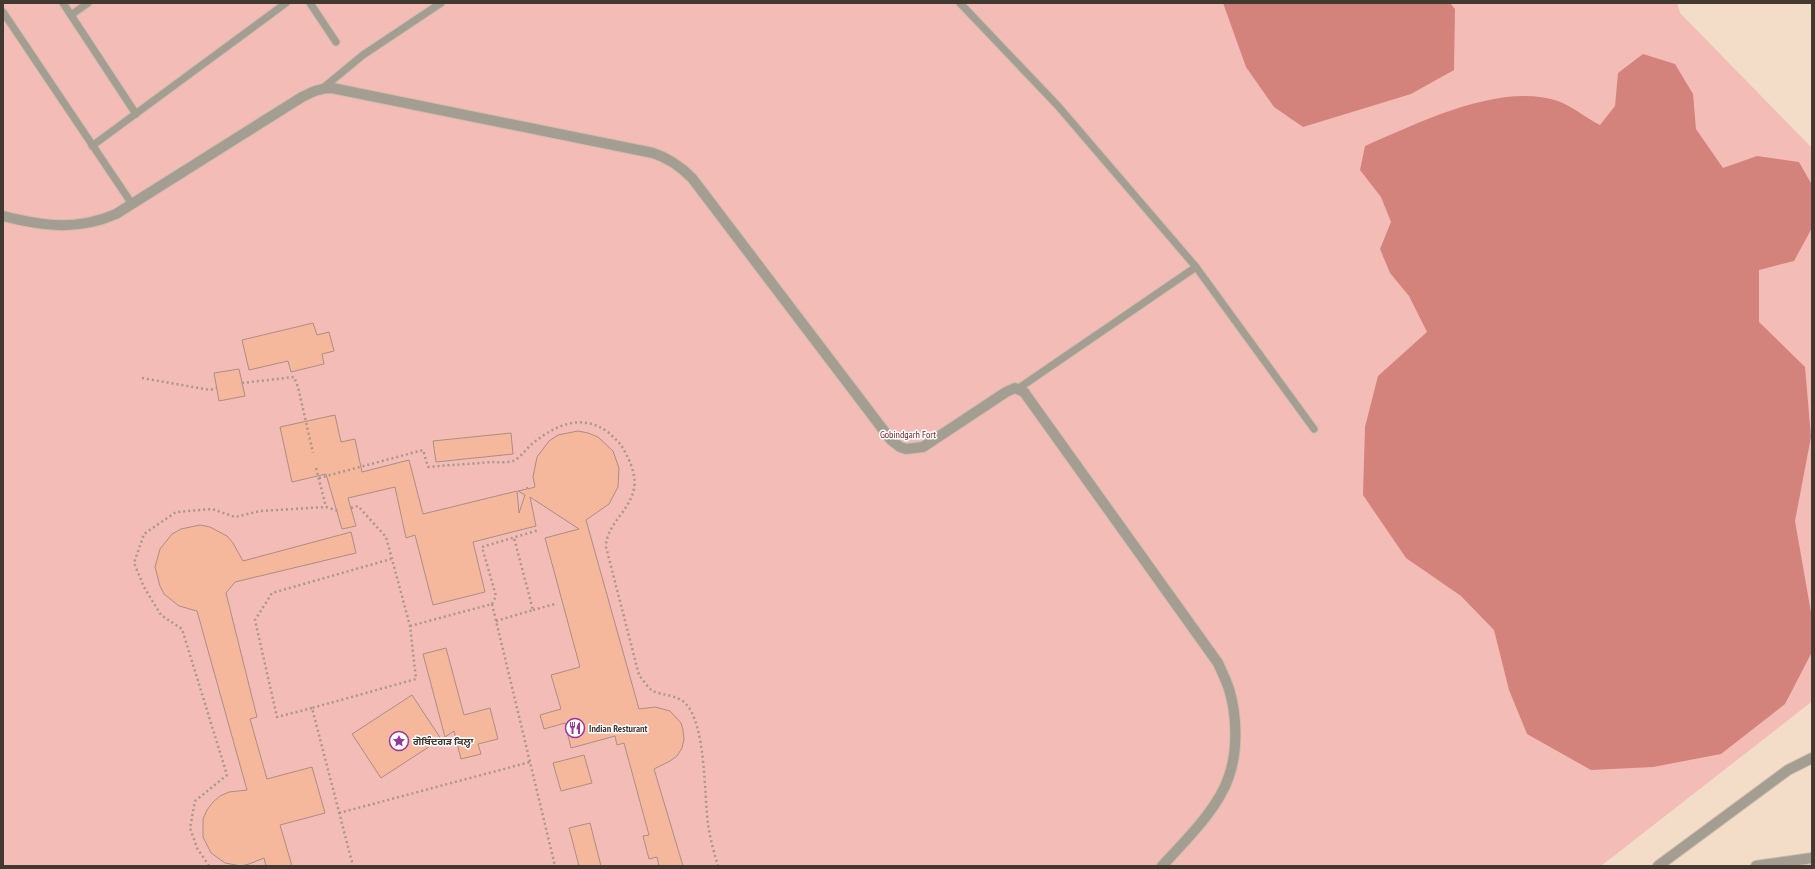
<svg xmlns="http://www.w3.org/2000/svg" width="1815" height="869" font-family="'PT Sans Narrow','Noto Sans Gurmukhi',sans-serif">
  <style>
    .green { fill: #f3bcb7 }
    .forest { fill: #d4837c }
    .building { fill: #f6b89d; stroke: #aa8e82 }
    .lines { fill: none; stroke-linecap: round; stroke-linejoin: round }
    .service-casing { stroke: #d0bcaa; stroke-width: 9 }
    .minor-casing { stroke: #d0bcaa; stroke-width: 12 }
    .path { stroke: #a99888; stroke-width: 2.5; stroke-dasharray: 2 3; stroke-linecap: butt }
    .service { stroke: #a39d92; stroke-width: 7 }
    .minor { stroke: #a39d92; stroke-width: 10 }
    .labels { text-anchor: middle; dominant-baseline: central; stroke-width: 3; stroke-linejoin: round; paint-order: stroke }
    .park-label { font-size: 10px; fill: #7b1a1c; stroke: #fff }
    .poi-label { font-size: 10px; font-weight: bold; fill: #423931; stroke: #fff; text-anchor: start }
  </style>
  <rect width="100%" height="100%" fill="#f4ddc8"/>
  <path class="green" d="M 3,3 L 1677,3 L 1680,13 L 1812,148 L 1812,700 L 1810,703 L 1601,866 L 3,866 Z"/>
  <g class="forest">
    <path d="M 1223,3 L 1450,3 L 1455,9 L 1454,70 L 1411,94 L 1303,127 L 1274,107 L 1246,67 Z"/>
    <path d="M 1643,54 L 1675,64 L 1693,94 L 1696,129 L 1723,168 L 1757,156 L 1799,162 L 1812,185 L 1812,228 L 1794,261 L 1759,270 L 1759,322 L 1805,367 L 1811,437 L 1795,521 L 1812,618 L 1812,652 L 1785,704 L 1721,754 L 1653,767 L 1591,770 L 1527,734 L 1509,690 L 1494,630 L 1461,596 L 1406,558 L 1363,495 L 1365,427 L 1378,376 L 1427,332 L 1409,296 L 1390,273 L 1380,249 L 1391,222 L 1381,197 L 1360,170 L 1365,146 C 1419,123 1499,82 1558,101 C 1572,106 1586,118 1600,125 L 1615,106 L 1618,73 Z"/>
  </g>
  <g class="building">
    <path d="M 313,323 L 317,335 L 329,332 L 334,351 L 322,354 L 324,364 L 291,372 L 288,361 L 249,370 L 242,340 Z"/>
    <path d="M 239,369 L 245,396 L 219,401 L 214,373 Z"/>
    <path d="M 335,415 L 341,442 L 355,439 L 362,472 L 409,460 L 423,514 L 517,491 L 519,513 L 525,495 L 518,491 L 527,489 L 527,487 L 528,489 L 535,487 L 533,477 L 537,457 L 549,441 L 558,435 L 578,431 L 588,433 L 598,437 L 613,451 L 619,468 L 618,487 L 609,504 L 586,520 L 639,709 L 655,707 L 670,711 L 681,723 L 683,730 L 684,739 L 682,748 L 677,756 L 670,761 L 654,769 L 683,866 L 659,866 L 657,857 L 649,859 L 643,836 L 649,835 L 624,743 L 617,745 L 615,736 L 571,748 L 565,723 L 544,729 L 540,715 L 561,709 L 551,675 L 580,667 L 545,538 L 579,529 L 530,497 L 536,526 L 473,542 L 485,592 L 433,605 L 415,535 L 406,538 L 395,487 L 348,498 L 356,526 L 342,529 L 326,474 L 292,482 L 280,427 Z"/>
    <path d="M 511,433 L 513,454 L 436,462 L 433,441 Z"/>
    <path d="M 200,525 L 210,527 L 227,536 L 233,543 L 243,561 L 351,532 L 356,553 L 235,582 L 226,593 L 257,717 L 250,719 L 267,779 L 312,767 L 325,813 L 280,825 L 292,866 L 266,866 L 264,858 L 249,864 L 241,866 L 225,863 L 211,853 L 203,837 L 203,819 L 207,810 L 213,802 L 220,796 L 229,792 L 247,790 L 197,611 L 179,606 L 164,594 L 160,586 L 155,567 L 160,549 L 172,534 L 181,529 Z"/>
    <path d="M 446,648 L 464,715 L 490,708 L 498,739 L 478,744 L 481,754 L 461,759 L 454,731 L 445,737 L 423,654 Z"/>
    <path d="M 412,695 L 441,739 L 381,778 L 352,734 Z"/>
    <path d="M 584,755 L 592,783 L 561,791 L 553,763 Z"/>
    <path d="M 590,823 L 601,866 L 579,866 L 569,828 Z"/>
  </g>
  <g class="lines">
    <defs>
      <g id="service">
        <path d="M 63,3 L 136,114"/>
        <path d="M 310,3 L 336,42"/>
        <path d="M 960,3 L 1058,106 L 1196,267 L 1314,429"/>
        <path d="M 3,12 L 132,204"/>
        <path d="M 71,15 L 88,3"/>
        <path d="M 323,88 L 363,55 L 441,3"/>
        <path d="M 92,146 L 286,3"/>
        <path d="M 1019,388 L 1196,267"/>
      </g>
      <g id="minor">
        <path d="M 3,216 C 43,226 77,231 116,214 L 302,97 C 312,92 320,88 332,88 L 653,153 C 669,158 680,166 692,178 L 891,440 L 900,447 L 906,449 L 923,447 L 1006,392 L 1015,388 L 1024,392 L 1218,663 C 1222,672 1226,680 1229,689 C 1237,715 1238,750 1229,776 C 1219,808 1185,841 1162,866"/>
        <path d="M 1658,866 L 1788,770 L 1812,758"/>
        <path d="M 1756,866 L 1812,858"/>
      </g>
    </defs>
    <use href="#service" class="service-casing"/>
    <use href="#minor" class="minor-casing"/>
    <g class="path">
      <path d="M 142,378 L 210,390 L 217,388"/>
      <path d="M 242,383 L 294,377 L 298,387 L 313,453"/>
      <path d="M 316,468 L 326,507"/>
      <path d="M 319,478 L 423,450 L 428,467 C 449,465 470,464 491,462 C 498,462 507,463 513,461 C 520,458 527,448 533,443 C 556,425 581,413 608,432 C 612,436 617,440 621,445 C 628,456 637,475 634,488 C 631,510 606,524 606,547 L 639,675 C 643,680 648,688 653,691 C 661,695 677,695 685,703 C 706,723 704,794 708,824 C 710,838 714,853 718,866"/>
      <path d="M 351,508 L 358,506 L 386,537 L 410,626 L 416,679 L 312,708 L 353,866"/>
      <path d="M 492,604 L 496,596 L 482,547 L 539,530"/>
      <path d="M 533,610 L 555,604"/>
      <path d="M 496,621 L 533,610 L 514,538"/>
      <path d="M 410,626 L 492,604 L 555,866"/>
      <path d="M 312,708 L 277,717 L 255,620 L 272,593 L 391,559"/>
      <path d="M 339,813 L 530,762"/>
      <path d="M 209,866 L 197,848 L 190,828 L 195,801 L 227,775 L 182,629 L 161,615 L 144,587 L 134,563 L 144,534 L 176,512 L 212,509 L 235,517 L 260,511 L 326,507 L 338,511"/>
    </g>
    <use href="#service" class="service"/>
    <use href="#minor" class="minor"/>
  </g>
  <defs>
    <symbol id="restaurant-ring" viewBox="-11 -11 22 22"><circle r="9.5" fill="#fff" stroke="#98369e" stroke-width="1.5"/><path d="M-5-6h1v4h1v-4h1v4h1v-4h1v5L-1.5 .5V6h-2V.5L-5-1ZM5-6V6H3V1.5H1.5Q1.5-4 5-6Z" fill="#98369e"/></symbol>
    <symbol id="sight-ring" viewBox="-11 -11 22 22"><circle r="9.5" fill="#fff" stroke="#98369e" stroke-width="1.5"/><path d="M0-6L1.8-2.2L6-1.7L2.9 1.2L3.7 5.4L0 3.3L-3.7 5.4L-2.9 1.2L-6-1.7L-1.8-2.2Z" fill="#98369e"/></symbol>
  </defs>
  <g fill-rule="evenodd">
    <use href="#restaurant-ring" x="564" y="717" width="22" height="22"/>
    <use href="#sight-ring" x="388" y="730" width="22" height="22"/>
  </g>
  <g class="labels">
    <g class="park-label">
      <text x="908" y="434">Gobindgarh Fort</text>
    </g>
    <g class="poi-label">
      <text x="589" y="728">Indian Resturant</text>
      <text x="413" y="741">ਗੋਬਿੰਦਗੜ ਕਿਲ੍ਹਾ</text>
    </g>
  </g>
  <rect width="1815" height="869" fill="none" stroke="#423931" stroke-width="8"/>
</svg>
